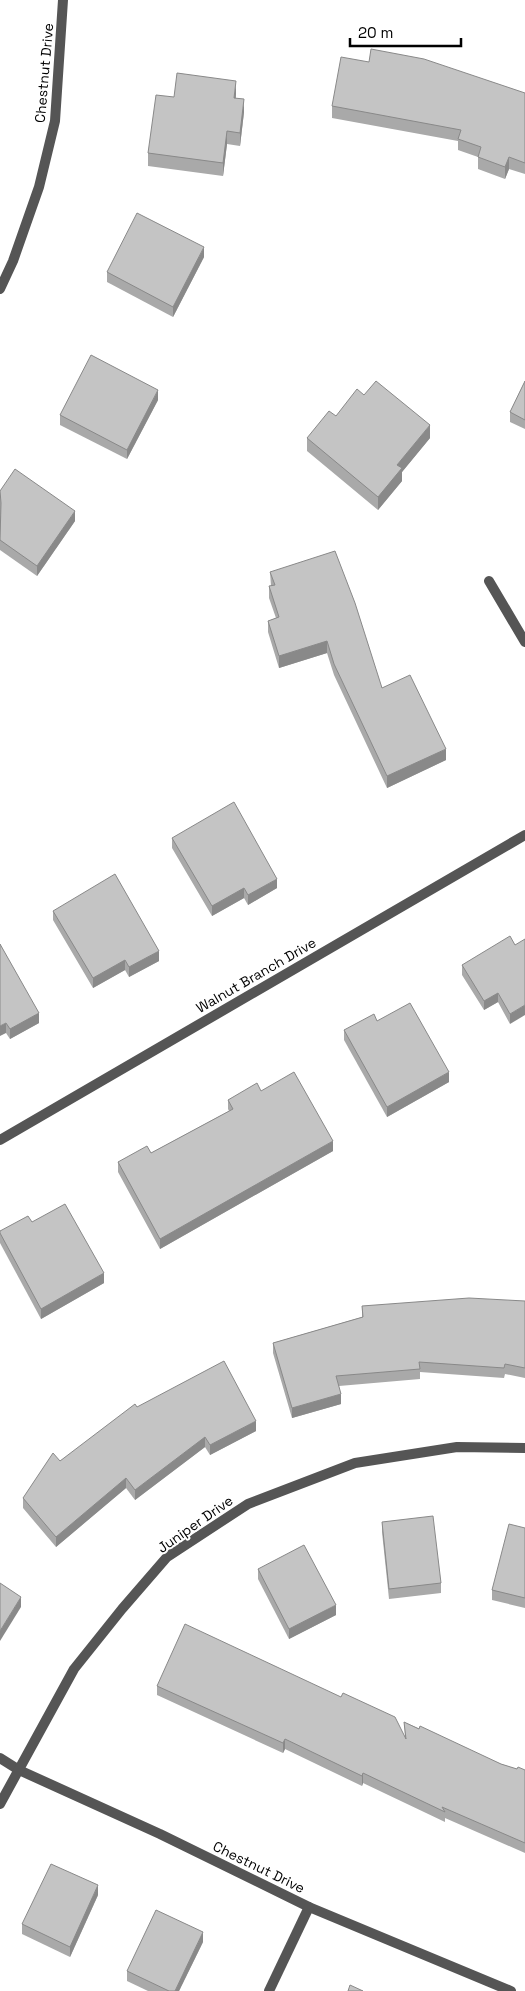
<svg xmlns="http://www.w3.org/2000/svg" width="525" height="1991" font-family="'Space Grotesk',sans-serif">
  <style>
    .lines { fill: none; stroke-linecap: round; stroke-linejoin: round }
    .street { stroke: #555; stroke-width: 10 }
    .wall { fill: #a9a9a9 }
    .shaded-wall { fill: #898989 }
    .building { fill: #c4c4c4; stroke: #898989 }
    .labels { text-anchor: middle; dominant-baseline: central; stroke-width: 4; stroke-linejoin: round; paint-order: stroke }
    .street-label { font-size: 14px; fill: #000; stroke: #fff }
  </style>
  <rect width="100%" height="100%" fill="#fff"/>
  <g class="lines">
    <g class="street">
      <path d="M 0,289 L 13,261 L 39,187 L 55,121 L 63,0"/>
      <path d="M 489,581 L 525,642"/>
      <path d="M 0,1140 L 525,835"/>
      <path d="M 0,1758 L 19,1770 L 160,1834 L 309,1907 L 511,1991"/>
      <path d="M 0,1804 L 74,1669 L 122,1609 L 167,1557 L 248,1504 L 355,1463 L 457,1447 L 525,1448"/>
      <path d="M 269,1991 L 309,1907"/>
    </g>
  </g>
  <g class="wall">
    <path d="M 525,93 L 525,174 L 509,169 L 505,179 L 478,169 L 478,157 L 458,150 L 458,141 L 332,118 L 332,106 Z"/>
    <path d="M 236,94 L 236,98 L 244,112 L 240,146 L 227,144 L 223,176 L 148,166 L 148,153 L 174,97 Z"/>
    <path d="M 204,257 L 173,317 L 107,282 L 107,272 Z"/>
    <path d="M 525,381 L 525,429 L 510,422 L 510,412 Z"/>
    <path d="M 364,395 L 430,438 L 402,472 L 402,481 L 378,510 L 307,451 L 307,438 L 336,416 Z"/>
    <path d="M 158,400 L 127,459 L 60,425 L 60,415 Z"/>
    <path d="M 0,491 L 75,521 L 37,576 L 0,550 Z"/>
    <path d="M 270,572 L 382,688 L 446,760 L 387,788 L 334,675 L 327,653 L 279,668 L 268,632 L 268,621 L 276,618 L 269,598 L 269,586 L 271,586 Z"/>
    <path d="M 172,838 L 277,888 L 248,905 L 244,898 L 212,916 L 172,848 Z"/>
    <path d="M 53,911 L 159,961 L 129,977 L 125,970 L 93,988 L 53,920 Z"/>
    <path d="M 0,944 L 39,1023 L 10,1039 L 6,1033 Z"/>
    <path d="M 515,945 L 510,1024 L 498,1002 L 484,1010 L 462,975 L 462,965 Z"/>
    <path d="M 377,1021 L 449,1082 L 387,1117 L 344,1040 L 344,1030 Z"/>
    <path d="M 261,1091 L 333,1151 L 160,1249 L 118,1172 L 118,1162 L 151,1153 L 229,1111 L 228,1109 L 228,1100 Z"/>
    <path d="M 32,1222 L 104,1283 L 41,1319 L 0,1243 L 0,1231 Z"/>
    <path d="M 525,1301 L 525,1378 L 505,1374 L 504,1378 L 420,1372 L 420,1379 L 339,1386 L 341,1404 L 292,1418 L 273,1353 L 273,1343 L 362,1317 L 362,1306 Z"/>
    <path d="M 137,1407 L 256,1431 L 210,1455 L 205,1447 L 135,1500 L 126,1488 L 56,1547 L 23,1508 L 23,1498 L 60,1461 Z"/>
    <path d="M 382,1522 L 441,1583 L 441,1593 L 389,1599 L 382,1532 Z"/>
    <path d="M 525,1528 L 525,1608 L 492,1600 L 492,1590 Z"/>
    <path d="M 258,1569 L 336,1615 L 289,1639 L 258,1579 Z"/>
    <path d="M 157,1686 L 405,1736 L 404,1722 L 501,1764 L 517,1769 L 525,1770 L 525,1853 L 445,1818 L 445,1822 L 363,1783 L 362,1786 L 285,1749 L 283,1753 L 157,1695 Z"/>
    <path d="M 98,1895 L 70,1957 L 22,1934 L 22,1924 Z"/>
    <path d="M 203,1942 L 179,1991 L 148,1991 L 127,1981 L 127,1971 Z"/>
  </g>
  <g class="shaded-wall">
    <path d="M 236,81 L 236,94 L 234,111 L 234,98 Z"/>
    <path d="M 244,99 L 244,112 L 240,146 L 240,133 Z"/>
    <path d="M 227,131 L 227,144 L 223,176 L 223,163 Z"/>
    <path d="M 509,157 L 509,169 L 505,179 L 505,167 Z"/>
    <path d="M 204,247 L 204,257 L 173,317 L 173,307 Z"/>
    <path d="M 158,390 L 158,400 L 127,459 L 127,450 Z"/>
    <path d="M 430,425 L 430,438 L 402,472 L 402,481 L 378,510 L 378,497 L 397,465 Z"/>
    <path d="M 75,511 L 75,521 L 37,576 L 37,566 Z"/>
    <path d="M 327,641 L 327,653 L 279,668 L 279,656 Z"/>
    <path d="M 446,749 L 446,760 L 387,788 L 387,776 Z"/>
    <path d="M 277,879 L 277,888 L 248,905 L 248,895 Z"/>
    <path d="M 244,888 L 244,898 L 212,916 L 212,906 Z"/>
    <path d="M 159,951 L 159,961 L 129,977 L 129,967 Z"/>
    <path d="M 125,960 L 125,970 L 93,988 L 93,978 Z"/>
    <path d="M 498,993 L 498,1002 L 484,1010 L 484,1001 Z"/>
    <path d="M 525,1005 L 525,1015 L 510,1024 L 510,1014 Z"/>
    <path d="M 39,1013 L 39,1023 L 10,1039 L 10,1029 Z"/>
    <path d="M 6,1023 L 6,1033 L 0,1036 L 0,1026 Z"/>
    <path d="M 449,1072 L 449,1082 L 387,1117 L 387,1107 Z"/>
    <path d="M 333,1141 L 333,1151 L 160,1249 L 160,1239 Z"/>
    <path d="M 104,1273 L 104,1283 L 41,1319 L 41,1309 Z"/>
    <path d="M 341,1394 L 341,1404 L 292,1418 L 292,1408 Z"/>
    <path d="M 256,1421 L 256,1431 L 210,1455 L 210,1445 Z"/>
    <path d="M 205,1437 L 205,1447 L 135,1500 L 135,1490 Z"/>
    <path d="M 126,1478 L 126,1488 L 56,1547 L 56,1537 Z"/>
    <path d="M 21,1597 L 21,1607 L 0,1641 L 0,1631 Z"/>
    <path d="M 336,1605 L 336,1615 L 289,1639 L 289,1629 Z"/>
    <path d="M 285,1739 L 285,1749 L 283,1753 L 283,1743 Z"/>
    <path d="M 363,1773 L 363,1783 L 362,1786 L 362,1776 Z"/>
    <path d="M 98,1885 L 98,1895 L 70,1957 L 70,1947 Z"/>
    <path d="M 203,1932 L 203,1942 L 179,1991 L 175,1991 Z"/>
  </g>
  <g class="building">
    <path d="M 371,49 L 424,59 L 525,93 L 525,163 L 509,157 L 505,167 L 478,157 L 481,147 L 458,139 L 461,130 L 332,106 L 341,57 L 369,62 Z"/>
    <path d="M 177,73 L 236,81 L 234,98 L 244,99 L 240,133 L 227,131 L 223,163 L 148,153 L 156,95 L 174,97 Z"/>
    <path d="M 137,213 L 204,247 L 173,307 L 107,272 Z"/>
    <path d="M 91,355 L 158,390 L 127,450 L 60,415 Z"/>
    <path d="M 376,381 L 430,425 L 397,465 L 402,468 L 378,497 L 307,438 L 329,411 L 336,416 L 357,389 L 364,395 Z"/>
    <path d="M 525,381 L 525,420 L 510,412 Z"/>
    <path d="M 15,469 L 75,511 L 37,566 L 0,540 L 1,503 L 0,491 Z"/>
    <path d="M 335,551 L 355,603 L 382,688 L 410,675 L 446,749 L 387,776 L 334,664 L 327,641 L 279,656 L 268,621 L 279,617 L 269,586 L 275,585 L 270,572 Z"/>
    <path d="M 234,802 L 277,879 L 248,895 L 244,888 L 212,906 L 172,838 Z"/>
    <path d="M 115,874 L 159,951 L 129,967 L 125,960 L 93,978 L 53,911 Z"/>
    <path d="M 510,936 L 515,945 L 525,939 L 525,1005 L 510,1014 L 498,993 L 484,1001 L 462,965 Z"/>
    <path d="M 0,944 L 39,1013 L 10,1029 L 6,1023 L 0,1026 Z"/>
    <path d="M 410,1003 L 449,1072 L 387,1107 L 344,1030 L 374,1014 L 377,1021 Z"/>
    <path d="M 294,1072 L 333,1141 L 160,1239 L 118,1162 L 147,1146 L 151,1153 L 233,1109 L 228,1100 L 257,1083 L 261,1091 Z"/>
    <path d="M 65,1204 L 104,1273 L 41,1309 L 0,1233 L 0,1231 L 28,1216 L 32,1222 Z"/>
    <path d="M 469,1298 L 525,1301 L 525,1368 L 505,1364 L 504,1368 L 419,1362 L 420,1369 L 336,1376 L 341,1394 L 292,1408 L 273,1343 L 363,1317 L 362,1306 Z"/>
    <path d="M 224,1361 L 256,1421 L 210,1445 L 205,1437 L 135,1490 L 126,1478 L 56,1537 L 23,1498 L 53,1453 L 60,1461 L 135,1404 L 137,1407 Z"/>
    <path d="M 433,1516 L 441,1583 L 389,1589 L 382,1522 Z"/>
    <path d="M 509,1524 L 525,1528 L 525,1598 L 492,1590 Z"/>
    <path d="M 304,1545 L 336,1605 L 289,1629 L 258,1569 Z"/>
    <path d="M 0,1583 L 21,1597 L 0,1631 Z"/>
    <path d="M 185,1624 L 341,1697 L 343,1693 L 395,1717 L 406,1739 L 404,1722 L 419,1729 L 420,1726 L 501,1764 L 517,1769 L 518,1767 L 525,1770 L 525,1843 L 442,1807 L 445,1812 L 363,1773 L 362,1776 L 285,1739 L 283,1743 L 157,1686 Z"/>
    <path d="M 51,1864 L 98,1885 L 70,1947 L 22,1924 Z"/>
    <path d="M 156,1910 L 203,1932 L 175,1991 L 169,1991 L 127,1971 Z"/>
    <path d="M 350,1985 L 363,1991 L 348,1991 Z"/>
  </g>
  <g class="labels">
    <g class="street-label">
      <text transform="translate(44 73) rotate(-85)">Chestnut Drive</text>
      <text transform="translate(256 975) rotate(-30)">Walnut Branch Drive</text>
      <text transform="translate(195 1524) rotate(-35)">Juniper Drive</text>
      <text transform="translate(259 1867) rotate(26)">Chestnut Drive</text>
    </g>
  </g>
  <path d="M350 38v8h111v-8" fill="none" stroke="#000000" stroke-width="2.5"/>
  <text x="358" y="38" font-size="15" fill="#000000" stroke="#ffffff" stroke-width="4" paint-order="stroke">20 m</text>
</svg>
